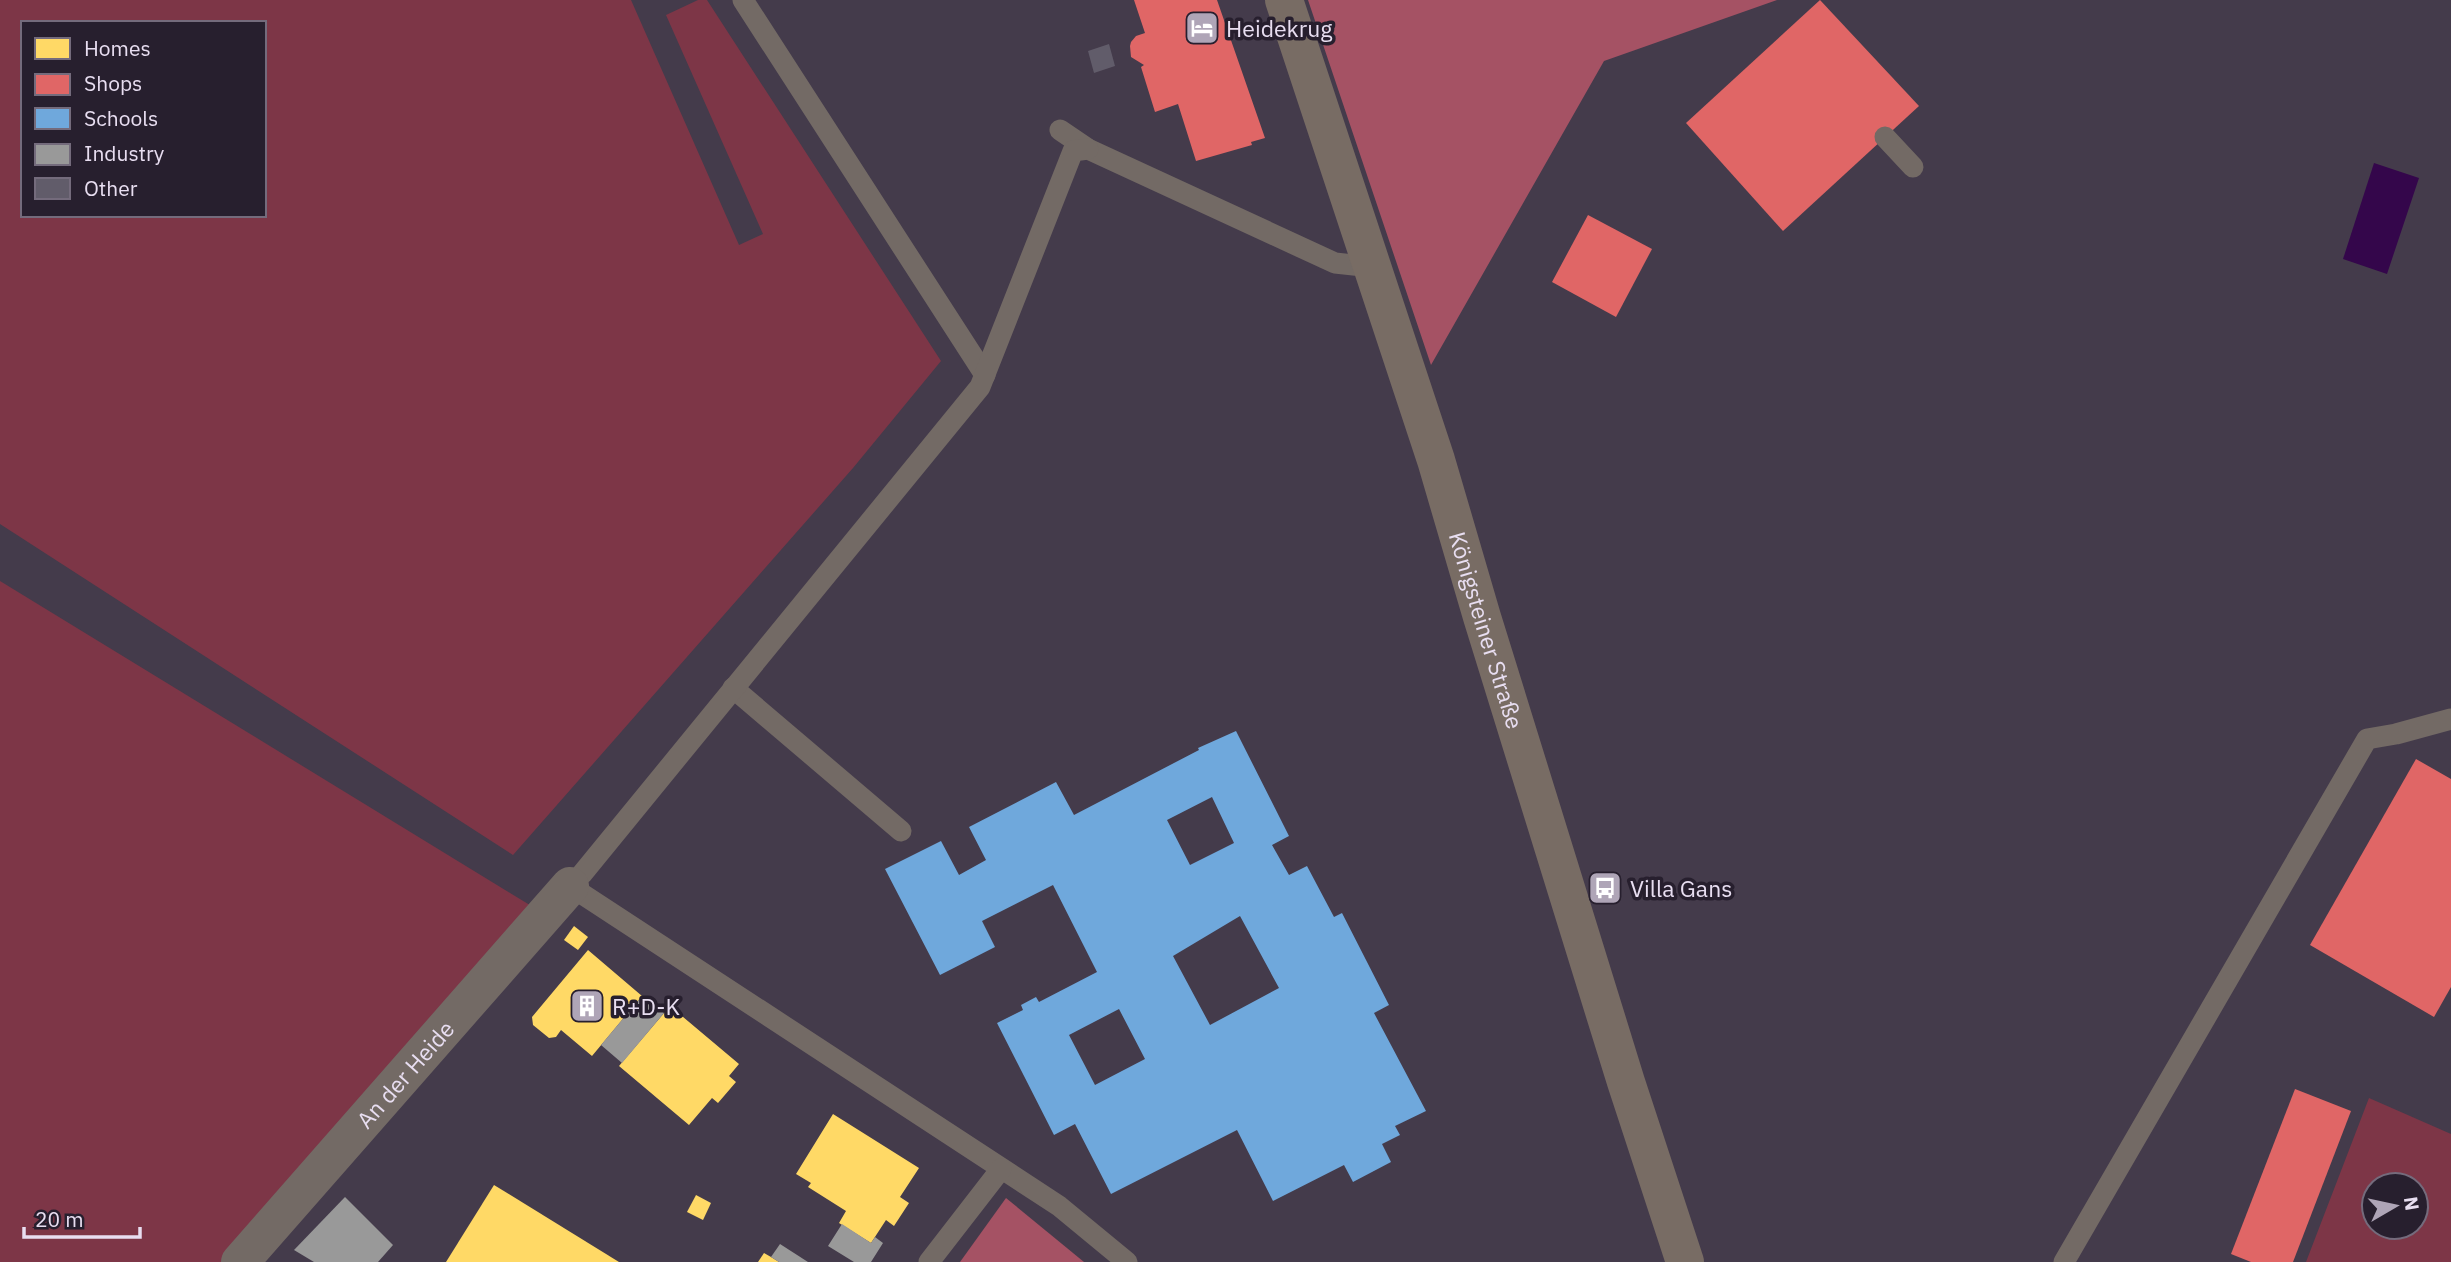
<svg xmlns="http://www.w3.org/2000/svg" width="2451" height="1262" font-family="'IBM Plex Sans',sans-serif">
  <style>
    .green { fill: #7d3647; fill-rule: evenodd }
    .forest { fill: #a55264 }
    .water { fill: #34064b }
    .homes { fill: #ffd966 }
    .shops { fill: #e06666 }
    .schools { fill: #6fa8dc; fill-rule: evenodd }
    .industry { fill: #999 }
    .building { fill: #615c6a }
    .lines { fill: none; stroke-linecap: round; stroke-linejoin: round }
    .service { stroke: #736a65; stroke-width: 21 }
    .minor { stroke: #736a65; stroke-width: 38 }
    .secondary { stroke: #786c64; stroke-width: 38 }
    .labels { text-anchor: middle; dominant-baseline: central; stroke-width: 7; stroke-linejoin: round; paint-order: stroke }
    .poi-label { font-size: 23px; fill: #e8def1; stroke: #271f2e; text-anchor: start }
    .street-label { font-size: 23px; fill: #e8def1; stroke: #271f2e }
  </style>
  <rect width="100%" height="100%" fill="#443b4b"/>
  <g class="green">
    <path d="M 0,0 L 631,0 L 739,245 L 763,234 L 666,15 L 698,0 L 707,0 L 941,361 L 853,468 L 513,855 L 0,524 ZM 23,23 L 264,23 L 264,215 L 23,215 Z"/>
    <path d="M 0,581 L 538,910 L 238,1262 L 0,1262 Z"/>
    <path d="M 2369,1098 L 2451,1134 L 2451,1262 L 2306,1262 ZM 2374,1185 L 2416,1185 L 2416,1227 L 2374,1227 Z"/>
  </g>
  <g class="forest">
    <path d="M 1308,0 L 1777,0 L 1604,61 L 1431,365 Z"/>
    <path d="M 1006,1198 L 1084,1262 L 960,1262 Z"/>
  </g>
  <path class="water" d="M 2374,163 L 2419,178 L 2387,274 L 2343,259 Z"/>
  <g class="homes">
    <path d="M 574,926 L 588,937 L 578,950 L 564,940 Z"/>
    <path d="M 588,950 L 642,996 L 592,1056 L 561,1030 L 556,1037 L 549,1038 L 533,1025 L 532,1017 Z"/>
    <path d="M 670,1006 L 739,1064 L 729,1076 L 736,1082 L 718,1103 L 712,1098 L 689,1125 L 619,1066 Z"/>
    <path d="M 833,1114 L 919,1168 L 900,1197 L 909,1203 L 894,1226 L 886,1220 L 871,1243 L 839,1223 L 846,1211 L 808,1187 L 811,1183 L 796,1174 Z"/>
    <path d="M 494,1185 L 619,1262 L 446,1262 Z"/>
    <path d="M 696,1195 L 711,1203 L 703,1220 L 687,1212 Z"/>
    <path d="M 764,1253 L 771,1257 L 779,1262 L 758,1262 Z"/>
  </g>
  <g class="shops">
    <path d="M 1134,0 L 1217,0 L 1265,138 L 1251,142 L 1252,145 L 1196,161 L 1178,104 L 1155,112 L 1141,67 L 1144,65 L 1131,57 L 1130,46 L 1131,42 L 1136,36 L 1145,33 Z"/>
    <path d="M 1820,0 L 1919,106 L 1783,231 L 1686,123 Z"/>
    <path d="M 1588,215 L 1652,249 L 1616,317 L 1552,282 Z"/>
    <path d="M 2416,759 L 2451,779 L 2451,987 L 2434,1017 L 2310,945 Z"/>
    <path d="M 2295,1089 L 2351,1111 L 2293,1262 L 2251,1262 L 2231,1254 Z"/>
  </g>
  <path class="schools" d="M 1236,731 L 1289,836 L 1272,845 L 1289,875 L 1307,866 L 1334,917 L 1342,913 L 1389,1005 L 1374,1013 L 1426,1111 L 1395,1126 L 1400,1135 L 1382,1144 L 1391,1162 L 1353,1182 L 1344,1165 L 1273,1201 L 1237,1130 L 1111,1194 L 1075,1124 L 1054,1135 L 997,1023 L 1023,1010 L 1021,1005 L 1036,997 L 1039,1002 L 1097,972 L 1053,885 L 982,921 L 995,947 L 940,975 L 885,869 L 941,841 L 959,875 L 986,860 L 969,827 L 1056,782 L 1074,815 L 1199,750 L 1198,748 ZM 1212,797 L 1234,843 L 1190,865 L 1167,820 ZM 1240,916 L 1279,988 L 1210,1025 L 1173,956 ZM 1119,1009 L 1145,1059 L 1095,1085 L 1069,1035 Z"/>
  <g class="industry">
    <path d="M 642,996 L 664,1013 L 622,1063 L 601,1045 Z"/>
    <path d="M 345,1197 L 393,1245 L 378,1262 L 314,1262 L 294,1250 Z"/>
    <path d="M 842,1224 L 871,1243 L 875,1237 L 883,1243 L 871,1262 L 854,1262 L 828,1246 Z"/>
    <path d="M 780,1244 L 808,1262 L 779,1262 L 771,1257 Z"/>
  </g>
  <path class="building" d="M 1109,44 L 1115,66 L 1094,73 L 1088,51 Z"/>
  <g class="lines">
    <g class="service">
      <path d="M 743,0 L 985,375"/>
      <path d="M 1060,130 L 1088,149 L 1335,263 L 1372,267"/>
      <path d="M 1885,137 L 1913,167"/>
      <path d="M 733,688 L 901,831"/>
      <path d="M 582,874 L 980,387 L 1073,151 L 1088,149"/>
      <path d="M 570,886 L 1059,1206 L 1127,1262"/>
      <path d="M 929,1262 L 1001,1169"/>
      <path d="M 2064,1262 L 2367,739 L 2396,734 L 2451,719"/>
    </g>
    <path class="minor" id="s1" d="M 240,1262 L 570,886"/>
    <path class="secondary" id="s2" d="M 1284,0 L 1436,460 L 1482,617 L 1626,1082 L 1685,1262"/>
  </g>
  <defs>
    <symbol id="hotel-square" viewBox="-11 -11 22 22"><rect x="-9" y="-9" width="18" height="18" rx="4" fill="#afa5b7" stroke="#271f2e"/><path d="M-6-4.5h1.5V1H6V5H4.5V3h-9V5H-6ZM-4 0a1.8 1.8 0 1 1 3.6 0ZM.5 0V-2.5h3Q6-2.5 6 0Z" fill="#fff"/></symbol>
    <symbol id="bus-square" viewBox="-11 -11 22 22"><rect x="-9" y="-9" width="18" height="18" rx="4" fill="#afa5b7" stroke="#271f2e"/><path d="M-5-6H5V4H4V6H2V4H-2V6H-4V4H-5ZM-3.5-4V0h7V-4ZM-3.5 1.2v1.5H-2V1.2ZM2 1.2v1.5H3.5V1.2Z" fill="#fff"/></symbol>
    <symbol id="building-square" viewBox="-11 -11 22 22"><rect x="-9" y="-9" width="18" height="18" rx="4" fill="#afa5b7" stroke="#271f2e"/><path d="M-4-6H4V6H1V3H-1V6H-4ZM-2.5-4.3h1.7v1.8h-1.7ZM.8-4.3h1.7v1.8H.8ZM-2.5-1h1.7V.8h-1.7ZM.8-1h1.7V.8H.8Z" fill="#fff"/></symbol>
  </defs>
  <g fill-rule="evenodd">
    <use href="#hotel-square" x="1183" y="9" width="38" height="38"/>
    <use href="#bus-square" x="1586" y="869" width="38" height="38"/>
    <use href="#building-square" x="568" y="987" width="38" height="38"/>
  </g>
  <g class="labels">
    <g class="poi-label">
      <text x="1226" y="28">Heidekrug</text>
      <text x="1630" y="888">Villa Gans</text>
      <text x="612" y="1006">R+D-K</text>
    </g>
    <g class="street-label">
      <text stroke="none"><textPath href="#s2" startOffset="662">Königsteiner Straße</textPath></text>
      <text stroke="none"><textPath href="#s1" startOffset="250">An der Heide</textPath></text>
    </g>
  </g>
  <rect x="21" y="21" width="245" height="196" fill="#271f2e" stroke="#746b7c" stroke-width="2"/>
  <rect x="35" y="38" width="35" height="21" fill="#ffd966" stroke="#746b7c" stroke-width="2"/>
  <text x="84" y="56" font-size="21" fill="#e8def1">Homes</text>
  <rect x="35" y="74" width="35" height="21" fill="#e06666" stroke="#746b7c" stroke-width="2"/>
  <text x="84" y="91" font-size="21" fill="#e8def1">Shops</text>
  <rect x="35" y="108" width="35" height="21" fill="#6fa8dc" stroke="#746b7c" stroke-width="2"/>
  <text x="84" y="126" font-size="21" fill="#e8def1">Schools</text>
  <rect x="35" y="144" width="35" height="21" fill="#999999" stroke="#746b7c" stroke-width="2"/>
  <text x="84" y="161" font-size="21" fill="#e8def1">Industry</text>
  <rect x="35" y="178" width="35" height="21" fill="#615c6a" stroke="#746b7c" stroke-width="2"/>
  <text x="84" y="196" font-size="21" fill="#e8def1">Other</text>
  <g transform="translate(2395 1206) rotate(81)"><circle r="33" fill="#271f2e" stroke="#746b7c" stroke-width="2"/>
  <path d="M0-5L12 26L0 18L-12 26Z" fill="#afa5b7"/>
  <text y="-10" font-size="19" font-weight="bold" text-anchor="middle" fill="#e8def1">N</text>
  </g>
  <path d="M24 1227v10h116v-10" fill="none" stroke="#e8def1" stroke-width="3.5"/>
  <text x="35" y="1227" font-size="21" fill="#e8def1" stroke="#271f2e" stroke-width="5" paint-order="stroke">20 m</text>
</svg>
